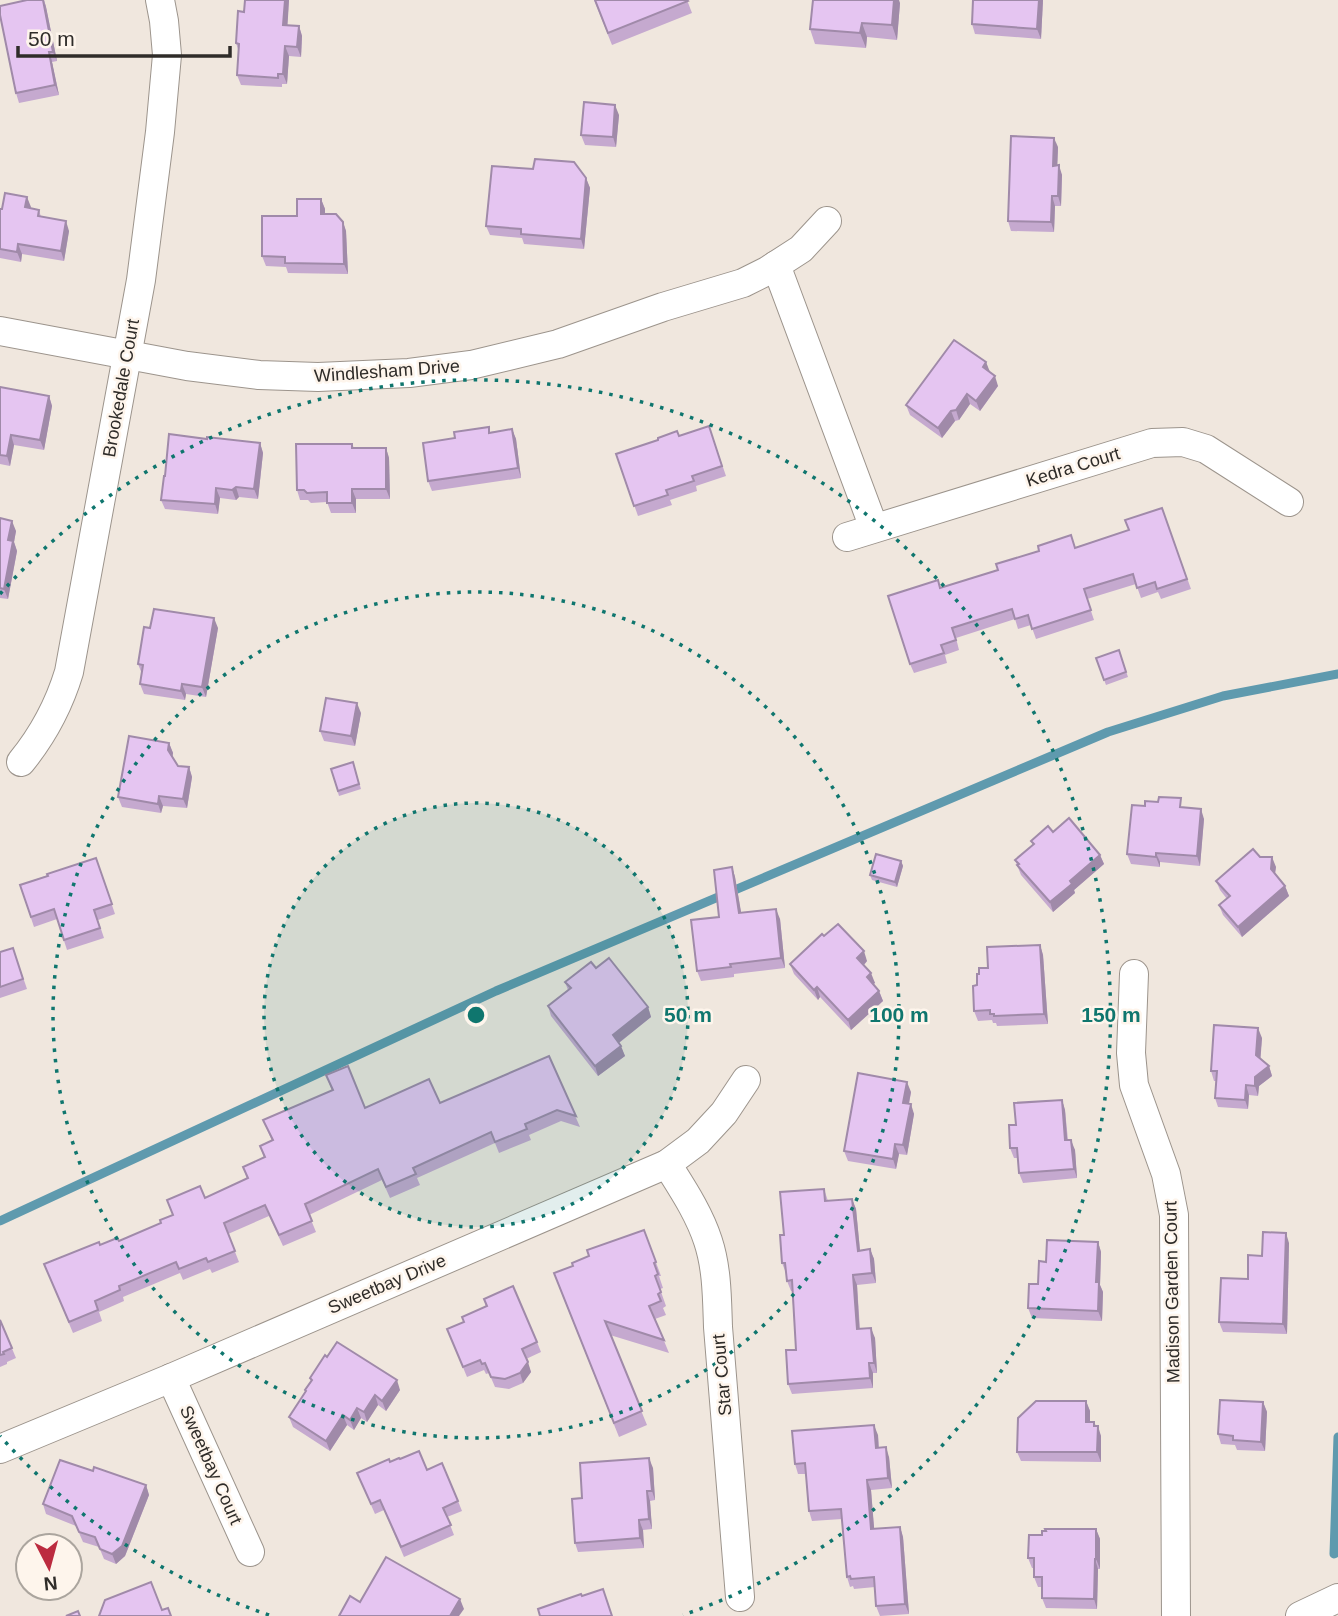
<svg xmlns="http://www.w3.org/2000/svg" width="1338" height="1616" font-family="Helvetica,sans-serif">
  <style>
    .lines { fill: none; stroke-linecap: round; stroke-linejoin: round }
    .stream { stroke: #5f9aae; stroke-width: 9 }
    .street-casing { stroke: #9c948c; stroke-width: 30 }
    .street { stroke: #fff; stroke-width: 28 }
    .wall { fill: #c5a9cf }
    .shaded-wall { fill: #a08aa9 }
    .building { fill: #e5c5f1; stroke: #a08aa9; stroke-width: 2 }
    .ring { fill: none; stroke: #0f766e; stroke-width: 3.5; stroke-dasharray: 3.5 7 }
    .labels { text-anchor: middle; dominant-baseline: central; stroke-width: 5; stroke-linejoin: round; paint-order: stroke }
    .street-label { font-size: 18px; fill: #2f2c29; stroke: #fef5ec }
    .centre { fill: #0f766e; stroke: #fef5ec; stroke-width: 3.5 }
    .ring-label { font-size: 21px; text-anchor: middle; font-weight: bold; fill: #0f766e; stroke: #fef5ec; stroke-width: 5; stroke-linejoin: round; paint-order: stroke }
  </style>
  <rect width="100%" height="100%" fill="#f0e7de"/>
  <g class="lines">
    <g class="stream">
      <path d="M 0,1221 L 496,991 L 1108,732 L 1223,696 L 1338,674"/>
      <path d="M 1338,1437 L 1334,1554 L 1338,1552"/>
    </g>
    <defs>
      <g id="street">
        <path d="M 776,265 L 874,528"/>
        <path d="M 0,331 L 187,366 L 259,375 L 318,377 L 409,373 L 471,365 L 558,344 L 663,307 L 743,283 L 767,271 L 801,249 L 827,221"/>
        <path d="M 847,537 L 1152,443 L 1183,442 L 1206,449 L 1289,502"/>
        <path d="M 21,762 C 43,735 59,705 69,672 L 141,280 L 160,132 L 167,55 L 164,21 L 160,0"/>
        <path d="M 1134,974 L 1131,1053 L 1134,1085 L 1166,1174 L 1174,1215 L 1176,1616"/>
        <path d="M 667,1164 C 682,1188 699,1213 708,1241 C 717,1268 717,1298 718,1327 L 740,1597"/>
        <path d="M 171,1378 L 250,1552"/>
        <path d="M 0,1449 L 171,1378 L 667,1164 L 698,1141 L 724,1113 L 746,1080"/>
        <path d="M 1300,1616 L 1338,1598"/>
      </g>
    </defs>
    <use href="#street" class="street-casing"/>
    <use href="#street" class="street"/>
  </g>
  <g class="wall">
    <path d="M 44,0 L 46,7 L 57,61 L 52,62 L 59,95 L 19,103 L 16,93 Z"/>
    <path d="M 245,0 L 289,0 L 287,25 L 299,26 L 302,36 L 301,57 L 289,56 L 287,84 L 282,84 L 282,87 L 241,85 L 237,75 L 239,52 L 236,43 L 244,12 Z"/>
    <path d="M 594,0 L 687,0 L 692,13 L 612,45 Z"/>
    <path d="M 1043,0 L 1041,39 L 975,34 L 972,24 Z"/>
    <path d="M 900,3 L 897,40 L 867,37 L 866,48 L 815,44 L 810,29 Z"/>
    <path d="M 619,115 L 616,147 L 585,145 L 581,135 Z"/>
    <path d="M 1058,147 L 1057,165 L 1062,175 L 1061,206 L 1055,206 L 1054,232 L 1011,231 L 1008,221 Z"/>
    <path d="M 533,169 L 586,178 L 590,188 L 584,249 L 524,244 L 522,238 L 490,235 L 486,226 Z"/>
    <path d="M 27,197 L 30,208 L 39,210 L 41,217 L 69,231 L 64,261 L 22,254 L 21,262 L 0,258 L 0,209 L 2,209 Z"/>
    <path d="M 321,199 L 325,209 L 325,214 L 343,222 L 346,231 L 348,274 L 288,273 L 286,267 L 266,266 L 262,256 L 297,216 Z"/>
    <path d="M 986,362 L 989,372 L 998,386 L 980,411 L 970,404 L 959,420 L 955,421 L 942,438 L 910,415 L 906,405 Z"/>
    <path d="M 0,387 L 49,396 L 52,406 L 44,450 L 14,445 L 10,466 L 0,464 Z"/>
    <path d="M 709,426 L 726,476 L 696,486 L 697,491 L 670,500 L 672,505 L 638,516 L 616,454 L 679,436 Z"/>
    <path d="M 512,429 L 516,439 L 521,478 L 432,491 L 428,481 L 490,432 Z"/>
    <path d="M 207,439 L 260,443 L 263,453 L 258,499 L 239,497 L 236,500 L 220,498 L 218,514 L 165,509 L 161,500 L 165,476 Z"/>
    <path d="M 352,444 L 354,448 L 386,448 L 389,458 L 390,499 L 356,499 L 356,513 L 331,513 L 327,502 L 311,503 L 308,500 L 300,500 L 297,490 Z"/>
    <path d="M 1162,508 L 1191,589 L 1161,599 L 1158,592 L 1141,598 L 1136,584 L 1087,599 L 1094,620 L 1036,639 L 1031,625 L 1018,629 L 1015,619 L 956,638 L 959,650 L 945,655 L 947,663 L 914,673 L 910,664 L 940,588 L 1076,547 L 1129,530 Z"/>
    <path d="M 0,518 L 16,531 L 14,542 L 17,551 L 8,599 L 0,598 Z"/>
    <path d="M 150,628 L 218,628 L 206,697 L 186,694 L 185,700 L 144,694 L 140,684 L 142,674 L 138,664 Z"/>
    <path d="M 1119,650 L 1128,677 L 1106,685 L 1096,658 Z"/>
    <path d="M 361,713 L 355,746 L 324,741 L 320,731 Z"/>
    <path d="M 169,743 L 173,753 L 172,757 L 178,766 L 189,767 L 192,777 L 187,808 L 163,806 L 161,813 L 122,807 L 118,797 Z"/>
    <path d="M 353,762 L 361,789 L 339,796 L 331,769 Z"/>
    <path d="M 1184,807 L 1204,819 L 1200,866 L 1160,862 L 1160,867 L 1131,864 L 1127,854 Z"/>
    <path d="M 1053,832 L 1100,855 L 1104,864 L 1074,890 L 1075,893 L 1053,912 L 1021,875 L 1015,860 L 1033,845 L 1031,841 Z"/>
    <path d="M 1260,857 L 1276,867 L 1275,874 L 1285,886 L 1289,896 L 1242,937 L 1223,915 L 1219,905 L 1227,899 L 1220,890 L 1216,881 Z"/>
    <path d="M 96,858 L 115,914 L 98,920 L 104,938 L 67,950 L 57,919 L 34,927 L 20,885 Z"/>
    <path d="M 901,861 L 903,866 L 897,887 L 872,880 L 870,875 Z"/>
    <path d="M 732,867 L 735,877 L 741,913 L 780,919 L 785,968 L 734,974 L 734,977 L 701,981 L 697,971 L 719,917 Z"/>
    <path d="M 824,936 L 867,961 L 864,965 L 875,983 L 873,984 L 879,991 L 883,1001 L 851,1030 L 820,997 L 818,1000 L 794,974 L 790,964 Z"/>
    <path d="M 1040,945 L 1043,955 L 1048,1024 L 997,1026 L 996,1023 L 993,1023 L 992,1020 L 978,1021 L 974,1011 L 979,974 L 988,968 Z"/>
    <path d="M 13,948 L 27,989 L 0,998 L 0,952 Z"/>
    <path d="M 596,968 L 648,1007 L 651,1017 L 619,1043 L 625,1056 L 598,1076 L 551,1016 L 548,1006 L 568,990 L 565,982 Z"/>
    <path d="M 1262,1038 L 1260,1058 L 1269,1066 L 1272,1076 L 1259,1086 L 1258,1096 L 1249,1095 L 1248,1109 L 1218,1107 L 1215,1098 L 1216,1081 L 1214,1081 L 1211,1071 Z"/>
    <path d="M 549,1056 L 580,1127 L 561,1121 L 529,1135 L 531,1140 L 499,1153 L 495,1143 L 417,1178 L 420,1185 L 390,1198 L 382,1180 L 309,1215 L 316,1232 L 283,1246 L 269,1216 L 228,1234 L 239,1262 L 212,1273 L 210,1269 L 183,1280 L 180,1273 L 123,1297 L 124,1301 L 99,1312 L 102,1321 L 73,1333 L 44,1264 L 100,1245 L 119,1241 L 161,1223 L 173,1215 L 205,1198 L 247,1179 L 243,1167 L 264,1158 L 260,1146 L 272,1141 L 263,1120 L 332,1091 L 326,1075 L 365,1108 L 440,1103 Z"/>
    <path d="M 911,1092 L 909,1104 L 914,1114 L 907,1155 L 899,1154 L 896,1169 L 848,1161 L 844,1151 Z"/>
    <path d="M 1062,1100 L 1065,1110 L 1068,1140 L 1075,1150 L 1077,1178 L 1023,1183 L 1019,1173 L 1018,1158 L 1014,1158 L 1010,1148 L 1016,1125 Z"/>
    <path d="M 824,1189 L 828,1201 L 852,1199 L 856,1209 L 860,1250 L 870,1249 L 874,1259 L 876,1283 L 857,1285 L 860,1329 L 875,1338 L 877,1373 L 873,1373 L 873,1388 L 792,1394 L 788,1384 L 796,1350 L 792,1291 L 791,1291 L 787,1281 L 786,1273 L 782,1263 L 784,1235 Z"/>
    <path d="M 644,1230 L 661,1276 L 659,1276 L 663,1288 L 660,1289 L 666,1306 L 663,1308 L 666,1315 L 655,1319 L 669,1353 L 610,1335 L 647,1425 L 619,1437 L 559,1287 L 573,1266 L 589,1256 Z"/>
    <path d="M 1098,1242 L 1101,1252 L 1100,1285 L 1103,1292 L 1102,1321 L 1032,1318 L 1028,1308 L 1046,1262 Z"/>
    <path d="M 1289,1243 L 1287,1334 L 1223,1332 L 1219,1322 L 1262,1256 Z"/>
    <path d="M 484,1299 L 537,1342 L 541,1352 L 526,1359 L 531,1372 L 523,1383 L 509,1389 L 495,1387 L 489,1373 L 486,1374 L 484,1370 L 467,1377 L 447,1329 L 464,1322 L 486,1307 Z"/>
    <path d="M 0,1320 L 16,1358 L 7,1362 L 7,1364 L 0,1367 Z"/>
    <path d="M 310,1378 L 400,1390 L 386,1411 L 378,1405 L 367,1422 L 361,1418 L 354,1430 L 347,1425 L 330,1451 L 293,1427 L 289,1417 L 306,1392 L 305,1390 L 311,1382 Z"/>
    <path d="M 1086,1401 L 1090,1411 L 1090,1422 L 1094,1422 L 1101,1436 L 1101,1462 L 1021,1461 L 1017,1452 Z"/>
    <path d="M 1263,1402 L 1267,1412 L 1265,1451 L 1237,1450 L 1235,1445 L 1221,1444 L 1218,1434 Z"/>
    <path d="M 878,1435 L 879,1448 L 889,1457 L 892,1488 L 871,1490 L 874,1529 L 900,1527 L 903,1537 L 909,1614 L 880,1616 L 876,1606 L 875,1587 L 854,1589 L 853,1586 L 850,1587 L 847,1577 L 842,1519 L 812,1521 L 809,1511 L 806,1474 L 798,1474 L 795,1464 Z"/>
    <path d="M 390,1462 L 427,1470 L 458,1501 L 462,1511 L 447,1517 L 454,1535 L 404,1557 L 384,1510 L 375,1514 L 357,1473 Z"/>
    <path d="M 653,1468 L 655,1500 L 650,1501 L 652,1529 L 643,1530 L 644,1548 L 578,1552 L 575,1543 L 582,1498 Z"/>
    <path d="M 93,1471 L 146,1485 L 149,1495 L 125,1556 L 116,1564 L 104,1559 L 99,1547 L 83,1542 L 76,1526 L 46,1514 L 43,1504 Z"/>
    <path d="M 1096,1529 L 1100,1539 L 1100,1569 L 1098,1569 L 1097,1609 L 1046,1608 L 1042,1598 L 1042,1587 L 1038,1587 L 1034,1577 L 1034,1568 L 1032,1568 L 1028,1558 L 1042,1535 L 1046,1531 Z"/>
  </g>
  <g class="shaded-wall">
    <path d="M 44,0 L 46,7 L 57,61 L 53,52 Z"/>
    <path d="M 285,0 L 289,0 L 287,34 L 283,25 Z"/>
    <path d="M 894,0 L 899,0 L 900,3 L 897,40 L 892,25 Z"/>
    <path d="M 1039,0 L 1043,0 L 1041,39 L 1037,29 Z"/>
    <path d="M 862,23 L 867,37 L 866,48 L 860,33 Z"/>
    <path d="M 299,26 L 302,36 L 301,57 L 297,47 Z"/>
    <path d="M 285,46 L 289,56 L 287,84 L 283,74 Z"/>
    <path d="M 49,52 L 52,62 L 59,95 L 55,85 Z"/>
    <path d="M 615,105 L 619,115 L 616,147 L 613,137 Z"/>
    <path d="M 1054,138 L 1058,147 L 1057,175 L 1053,166 Z"/>
    <path d="M 1059,165 L 1062,175 L 1061,206 L 1058,196 Z"/>
    <path d="M 586,178 L 590,188 L 584,249 L 581,239 Z"/>
    <path d="M 1052,196 L 1055,206 L 1054,232 L 1051,222 Z"/>
    <path d="M 27,197 L 31,207 L 29,217 L 25,207 Z"/>
    <path d="M 321,199 L 325,209 L 325,224 L 321,214 Z"/>
    <path d="M 66,221 L 69,231 L 64,261 L 61,251 Z"/>
    <path d="M 343,222 L 346,231 L 348,274 L 344,264 Z"/>
    <path d="M 18,244 L 22,254 L 21,262 L 17,252 Z"/>
    <path d="M 986,362 L 990,372 L 983,367 Z"/>
    <path d="M 995,376 L 998,386 L 980,411 L 976,401 Z"/>
    <path d="M 967,394 L 970,404 L 959,420 L 956,410 Z"/>
    <path d="M 49,396 L 52,406 L 44,450 L 40,440 Z"/>
    <path d="M 951,411 L 955,421 L 942,438 L 938,428 Z"/>
    <path d="M 512,429 L 516,439 L 521,478 L 518,468 Z"/>
    <path d="M 11,435 L 14,445 L 10,466 L 7,456 Z"/>
    <path d="M 260,443 L 263,453 L 258,499 L 254,489 Z"/>
    <path d="M 386,448 L 389,458 L 390,499 L 386,489 Z"/>
    <path d="M 236,487 L 239,497 L 236,500 L 232,490 Z"/>
    <path d="M 216,488 L 220,498 L 218,514 L 215,504 Z"/>
    <path d="M 352,489 L 356,499 L 356,513 L 352,503 Z"/>
    <path d="M 12,521 L 16,531 L 14,542 L 17,551 L 8,599 L 4,589 L 8,540 Z"/>
    <path d="M 214,618 L 218,628 L 206,697 L 202,687 Z"/>
    <path d="M 182,684 L 186,694 L 185,700 L 181,691 Z"/>
    <path d="M 357,703 L 361,713 L 355,746 L 351,736 Z"/>
    <path d="M 169,743 L 173,753 L 172,760 L 168,750 Z"/>
    <path d="M 189,767 L 192,777 L 187,808 L 183,799 Z"/>
    <path d="M 159,796 L 163,806 L 161,813 L 158,804 Z"/>
    <path d="M 1201,809 L 1204,819 L 1200,866 L 1197,856 Z"/>
    <path d="M 1156,853 L 1160,862 L 1160,867 L 1156,857 Z"/>
    <path d="M 1100,855 L 1104,864 L 1074,890 L 1075,893 L 1053,912 L 1050,902 L 1070,881 Z"/>
    <path d="M 1272,857 L 1276,867 L 1274,879 L 1271,869 Z"/>
    <path d="M 901,861 L 903,866 L 897,887 L 895,882 Z"/>
    <path d="M 732,867 L 735,877 L 743,923 L 739,913 Z"/>
    <path d="M 1285,886 L 1289,896 L 1242,937 L 1238,927 Z"/>
    <path d="M 776,909 L 780,919 L 785,968 L 781,958 Z"/>
    <path d="M 1040,945 L 1043,955 L 1048,1024 L 1044,1014 Z"/>
    <path d="M 864,951 L 867,961 L 861,968 L 857,958 Z"/>
    <path d="M 871,973 L 875,983 L 870,987 L 867,977 Z"/>
    <path d="M 817,987 L 820,997 L 818,1000 L 814,990 Z"/>
    <path d="M 879,991 L 883,1001 L 851,1030 L 848,1020 Z"/>
    <path d="M 648,1007 L 651,1017 L 616,1045 L 613,1035 Z"/>
    <path d="M 1258,1028 L 1262,1038 L 1260,1065 L 1256,1055 Z"/>
    <path d="M 621,1046 L 625,1056 L 598,1076 L 595,1066 Z"/>
    <path d="M 1269,1066 L 1272,1076 L 1259,1086 L 1258,1096 L 1255,1086 L 1255,1077 Z"/>
    <path d="M 907,1082 L 911,1092 L 907,1113 L 903,1103 Z"/>
    <path d="M 1246,1085 L 1249,1095 L 1248,1109 L 1245,1100 Z"/>
    <path d="M 1062,1100 L 1065,1110 L 1068,1150 L 1065,1140 Z"/>
    <path d="M 911,1104 L 914,1114 L 907,1155 L 903,1145 Z"/>
    <path d="M 1071,1140 L 1075,1150 L 1077,1178 L 1074,1169 Z"/>
    <path d="M 895,1144 L 899,1154 L 896,1169 L 893,1159 Z"/>
    <path d="M 852,1199 L 856,1209 L 861,1261 L 858,1251 Z"/>
    <path d="M 1286,1233 L 1289,1243 L 1287,1334 L 1283,1324 Z"/>
    <path d="M 1098,1242 L 1101,1252 L 1100,1285 L 1103,1292 L 1102,1321 L 1098,1311 L 1096,1282 Z"/>
    <path d="M 870,1249 L 874,1259 L 876,1283 L 872,1273 Z"/>
    <path d="M 853,1275 L 857,1285 L 860,1339 L 857,1329 Z"/>
    <path d="M 871,1328 L 875,1338 L 877,1373 L 874,1363 Z"/>
    <path d="M 528,1362 L 531,1372 L 523,1383 L 520,1373 Z"/>
    <path d="M 869,1363 L 873,1373 L 873,1388 L 870,1378 Z"/>
    <path d="M 397,1380 L 400,1390 L 386,1411 L 382,1401 Z"/>
    <path d="M 375,1395 L 378,1405 L 367,1422 L 364,1412 Z"/>
    <path d="M 1086,1401 L 1090,1411 L 1090,1432 L 1086,1422 Z"/>
    <path d="M 1263,1402 L 1267,1412 L 1265,1451 L 1261,1442 Z"/>
    <path d="M 357,1408 L 361,1418 L 354,1430 L 350,1420 Z"/>
    <path d="M 343,1415 L 347,1425 L 330,1451 L 326,1441 Z"/>
    <path d="M 1094,1422 L 1098,1431 L 1098,1426 L 1101,1436 L 1101,1462 L 1097,1452 Z"/>
    <path d="M 874,1425 L 878,1435 L 879,1458 L 876,1448 Z"/>
    <path d="M 886,1447 L 889,1457 L 892,1488 L 888,1478 Z"/>
    <path d="M 649,1458 L 653,1468 L 655,1500 L 652,1491 Z"/>
    <path d="M 867,1480 L 871,1490 L 875,1539 L 871,1529 Z"/>
    <path d="M 146,1485 L 149,1495 L 125,1556 L 116,1564 L 112,1554 Z"/>
    <path d="M 647,1491 L 650,1501 L 652,1529 L 649,1519 Z"/>
    <path d="M 639,1520 L 643,1530 L 644,1548 L 640,1538 Z"/>
    <path d="M 900,1527 L 903,1537 L 909,1614 L 905,1604 Z"/>
    <path d="M 1096,1529 L 1100,1539 L 1100,1569 L 1096,1559 Z"/>
    <path d="M 1095,1559 L 1098,1569 L 1097,1609 L 1094,1599 Z"/>
    <path d="M 460,1599 L 464,1609 L 459,1616 L 450,1616 Z"/>
  </g>
  <g class="building">
    <path d="M 27,0 L 43,0 L 53,52 L 49,52 L 55,85 L 16,93 L 0,15 L 0,6 Z"/>
    <path d="M 245,0 L 285,0 L 283,25 L 299,26 L 297,47 L 285,46 L 283,74 L 278,74 L 278,78 L 237,75 L 239,44 L 236,43 L 238,11 L 244,12 Z"/>
    <path d="M 595,0 L 687,0 L 688,1 L 608,33 Z"/>
    <path d="M 813,0 L 894,0 L 892,25 L 862,23 L 860,33 L 810,29 Z"/>
    <path d="M 973,0 L 1039,0 L 1037,29 L 972,24 Z"/>
    <path d="M 584,102 L 615,105 L 613,137 L 581,135 Z"/>
    <path d="M 1011,136 L 1054,138 L 1053,166 L 1059,165 L 1058,196 L 1052,196 L 1051,222 L 1008,221 Z"/>
    <path d="M 535,159 L 574,162 L 586,178 L 581,239 L 521,234 L 521,229 L 486,226 L 492,166 L 533,169 Z"/>
    <path d="M 5,193 L 27,197 L 25,207 L 39,210 L 38,216 L 66,221 L 61,251 L 18,244 L 17,252 L 0,249 L 0,209 L 2,209 Z"/>
    <path d="M 297,199 L 321,199 L 321,214 L 336,214 L 343,222 L 344,264 L 285,263 L 285,257 L 262,256 L 262,216 L 297,216 Z"/>
    <path d="M 954,340 L 986,362 L 983,367 L 995,376 L 976,401 L 967,394 L 956,410 L 951,411 L 938,428 L 906,405 Z"/>
    <path d="M 0,387 L 49,396 L 40,440 L 11,435 L 7,456 L 0,455 Z"/>
    <path d="M 709,426 L 722,466 L 692,476 L 694,481 L 666,490 L 668,495 L 634,506 L 616,454 L 658,440 L 658,438 L 677,431 L 679,436 Z"/>
    <path d="M 489,427 L 489,433 L 512,429 L 518,468 L 428,481 L 423,443 L 455,438 L 454,432 Z"/>
    <path d="M 169,434 L 207,439 L 207,437 L 260,443 L 254,489 L 236,487 L 232,490 L 216,488 L 215,504 L 161,500 L 164,476 L 165,476 Z"/>
    <path d="M 296,444 L 352,444 L 352,448 L 386,448 L 386,489 L 352,489 L 352,503 L 327,503 L 327,492 L 307,493 L 304,490 L 297,490 Z"/>
    <path d="M 1162,508 L 1187,579 L 1157,589 L 1155,582 L 1137,588 L 1133,574 L 1084,589 L 1091,610 L 1032,629 L 1028,615 L 1015,619 L 1012,609 L 952,628 L 956,640 L 941,645 L 944,653 L 910,664 L 888,596 L 938,580 L 940,588 L 998,570 L 996,564 L 1039,551 L 1038,546 L 1071,535 L 1075,548 L 1129,530 L 1125,520 Z"/>
    <path d="M 0,518 L 12,521 L 8,540 L 13,541 L 4,589 L 0,588 Z"/>
    <path d="M 154,609 L 214,618 L 202,687 L 182,684 L 181,691 L 140,684 L 143,665 L 138,664 L 144,627 L 150,628 Z"/>
    <path d="M 1119,650 L 1126,672 L 1104,680 L 1096,658 Z"/>
    <path d="M 326,698 L 357,703 L 351,736 L 320,731 Z"/>
    <path d="M 129,736 L 169,743 L 168,750 L 178,766 L 189,767 L 183,799 L 159,796 L 158,804 L 118,797 Z"/>
    <path d="M 353,762 L 359,784 L 338,791 L 331,769 Z"/>
    <path d="M 1159,797 L 1181,798 L 1180,807 L 1201,809 L 1197,856 L 1156,853 L 1156,857 L 1127,854 L 1132,805 L 1145,806 L 1145,801 L 1158,802 Z"/>
    <path d="M 1069,818 L 1100,855 L 1070,881 L 1072,884 L 1050,902 L 1017,865 L 1019,864 L 1015,860 L 1034,844 L 1031,841 L 1048,826 L 1053,832 Z"/>
    <path d="M 1253,849 L 1260,857 L 1272,857 L 1271,869 L 1285,886 L 1238,927 L 1219,905 L 1230,896 L 1216,881 Z"/>
    <path d="M 876,854 L 901,861 L 895,882 L 870,875 Z"/>
    <path d="M 96,858 L 112,904 L 94,910 L 100,928 L 64,940 L 54,909 L 31,917 L 20,885 L 48,876 L 47,874 Z"/>
    <path d="M 732,867 L 739,913 L 776,909 L 781,958 L 730,964 L 731,967 L 697,971 L 691,920 L 719,917 L 714,870 Z"/>
    <path d="M 838,924 L 864,951 L 857,958 L 871,973 L 867,977 L 879,991 L 848,1020 L 817,987 L 814,990 L 790,964 L 822,934 L 824,936 Z"/>
    <path d="M 1040,945 L 1044,1014 L 994,1016 L 994,1014 L 990,1014 L 990,1010 L 974,1011 L 973,986 L 977,985 L 977,974 L 979,974 L 979,968 L 988,968 L 987,947 Z"/>
    <path d="M 13,948 L 23,979 L 0,987 L 0,952 Z"/>
    <path d="M 609,958 L 648,1007 L 613,1035 L 621,1046 L 595,1066 L 548,1006 L 571,988 L 565,982 L 591,962 L 596,968 Z"/>
    <path d="M 1214,1025 L 1258,1028 L 1256,1055 L 1269,1066 L 1255,1077 L 1255,1086 L 1246,1085 L 1245,1100 L 1215,1098 L 1217,1071 L 1211,1071 Z"/>
    <path d="M 549,1056 L 576,1116 L 557,1110 L 525,1124 L 527,1129 L 495,1142 L 491,1132 L 413,1168 L 416,1174 L 386,1187 L 378,1169 L 305,1204 L 312,1221 L 279,1235 L 265,1205 L 224,1223 L 235,1251 L 208,1262 L 206,1258 L 179,1269 L 176,1262 L 119,1286 L 120,1290 L 95,1301 L 98,1310 L 69,1322 L 44,1264 L 99,1242 L 100,1245 L 117,1238 L 119,1241 L 161,1223 L 160,1220 L 173,1215 L 167,1200 L 200,1186 L 205,1198 L 248,1178 L 243,1167 L 265,1157 L 260,1146 L 273,1140 L 263,1120 L 333,1090 L 326,1075 L 348,1066 L 365,1108 L 429,1079 L 440,1103 Z"/>
    <path d="M 858,1073 L 907,1082 L 903,1103 L 911,1104 L 903,1145 L 895,1144 L 893,1159 L 844,1151 Z"/>
    <path d="M 1062,1100 L 1065,1140 L 1071,1140 L 1074,1169 L 1019,1173 L 1017,1148 L 1010,1148 L 1009,1125 L 1016,1125 L 1014,1103 Z"/>
    <path d="M 824,1189 L 825,1201 L 852,1199 L 858,1251 L 870,1249 L 872,1273 L 853,1275 L 857,1329 L 871,1328 L 874,1363 L 869,1363 L 870,1378 L 788,1384 L 786,1350 L 796,1350 L 792,1280 L 787,1281 L 785,1263 L 782,1263 L 780,1235 L 784,1235 L 780,1192 Z"/>
    <path d="M 644,1230 L 656,1262 L 654,1263 L 658,1274 L 655,1276 L 661,1292 L 658,1294 L 661,1301 L 649,1306 L 664,1340 L 605,1321 L 642,1411 L 614,1423 L 554,1273 L 573,1266 L 572,1263 L 589,1256 L 587,1250 Z"/>
    <path d="M 1263,1232 L 1286,1233 L 1283,1324 L 1219,1322 L 1221,1278 L 1248,1279 L 1248,1255 L 1262,1256 Z"/>
    <path d="M 1047,1240 L 1098,1242 L 1096,1282 L 1099,1282 L 1098,1311 L 1028,1308 L 1029,1284 L 1038,1284 L 1039,1261 L 1046,1262 Z"/>
    <path d="M 513,1286 L 537,1342 L 522,1349 L 528,1362 L 520,1373 L 505,1379 L 491,1377 L 485,1363 L 482,1364 L 480,1360 L 463,1367 L 447,1329 L 464,1322 L 462,1317 L 487,1306 L 484,1299 Z"/>
    <path d="M 0,1320 L 12,1348 L 3,1352 L 4,1354 L 0,1355 Z"/>
    <path d="M 337,1342 L 397,1380 L 382,1401 L 375,1395 L 364,1412 L 357,1408 L 350,1420 L 343,1415 L 326,1441 L 289,1417 L 306,1391 L 305,1390 L 312,1380 L 310,1378 L 325,1355 L 327,1357 Z"/>
    <path d="M 1220,1400 L 1263,1402 L 1261,1442 L 1233,1440 L 1233,1436 L 1218,1434 Z"/>
    <path d="M 1036,1401 L 1086,1401 L 1086,1422 L 1094,1422 L 1094,1426 L 1098,1426 L 1097,1452 L 1017,1452 L 1018,1418 Z"/>
    <path d="M 874,1425 L 876,1448 L 886,1447 L 888,1478 L 867,1480 L 871,1529 L 900,1527 L 905,1604 L 876,1606 L 874,1577 L 851,1579 L 850,1576 L 847,1577 L 841,1509 L 809,1511 L 805,1463 L 795,1464 L 792,1431 Z"/>
    <path d="M 419,1451 L 427,1470 L 442,1463 L 458,1501 L 443,1508 L 451,1525 L 401,1547 L 380,1500 L 371,1504 L 357,1473 L 389,1459 L 390,1462 L 399,1458 L 400,1459 Z"/>
    <path d="M 649,1458 L 652,1491 L 647,1491 L 649,1519 L 639,1520 L 640,1538 L 575,1543 L 572,1499 L 582,1498 L 580,1463 Z"/>
    <path d="M 60,1460 L 93,1471 L 94,1467 L 146,1485 L 122,1546 L 112,1554 L 100,1549 L 95,1537 L 79,1532 L 72,1516 L 43,1504 Z"/>
    <path d="M 1045,1529 L 1096,1529 L 1096,1559 L 1095,1559 L 1094,1599 L 1042,1598 L 1042,1577 L 1034,1577 L 1034,1558 L 1028,1558 L 1029,1535 L 1042,1535 L 1042,1531 L 1046,1531 Z"/>
    <path d="M 386,1557 L 460,1599 L 450,1616 L 339,1616 L 350,1596 L 360,1602 Z"/>
    <path d="M 151,1582 L 162,1610 L 168,1608 L 171,1616 L 99,1616 L 105,1600 Z"/>
    <path d="M 603,1589 L 612,1616 L 540,1616 L 538,1609 L 581,1594 L 582,1596 Z"/>
    <path d="M 78,1611 L 80,1616 L 66,1616 Z"/>
  </g>
  <circle cx="476" cy="1015" r="212" fill="#0f766e" fill-opacity=".12"/>
  <g class="ring">
    <circle cx="476" cy="1015" r="212"/>
    <circle cx="476" cy="1015" r="423"/>
    <path d="M269 1615A635 635 0 0 1 0 1436M0 594A635 635 0 1 1 683 1615"/>
  </g>
  <g class="labels">
    <g class="street-label">
      <text transform="translate(387 371) rotate(-4)">Windlesham Drive</text>
      <text transform="translate(121 388) rotate(-80)">Brookedale Court</text>
      <text transform="translate(1073 467) rotate(-17)">Kedra Court</text>
      <text transform="translate(387 1284) rotate(-23)">Sweetbay Drive</text>
      <text transform="translate(1172 1292) rotate(-91)">Madison Garden Court</text>
      <text transform="translate(722 1375) rotate(-95)">Star Court</text>
      <text transform="translate(211 1465) rotate(66)">Sweetbay Court</text>
    </g>
  </g>
  <circle cx="476" cy="1015" r="10" class="centre"/>
  <g class="ring-label">
    <text x="688" y="1022">50 m</text>
    <text x="899" y="1022">100 m</text>
    <text x="1111" y="1022">150 m</text>
  </g>
  <g transform="translate(49 1567) rotate(174)"><circle r="33" fill="#fef5ec" stroke="#aba59e" stroke-width="2"/>
  <path d="M0-5L12 26L0 18L-12 26Z" fill="#bc2b3f"/>
  <text y="-10" font-size="19" font-weight="bold" text-anchor="middle" fill="#2f2c29">N</text>
  </g>
  <path d="M18 46v10h212v-10" fill="none" stroke="#2f2c29" stroke-width="3.5"/>
  <text x="28" y="46" font-size="21" fill="#2f2c29" stroke="#fef5ec" stroke-width="5" paint-order="stroke">50 m</text>
</svg>
